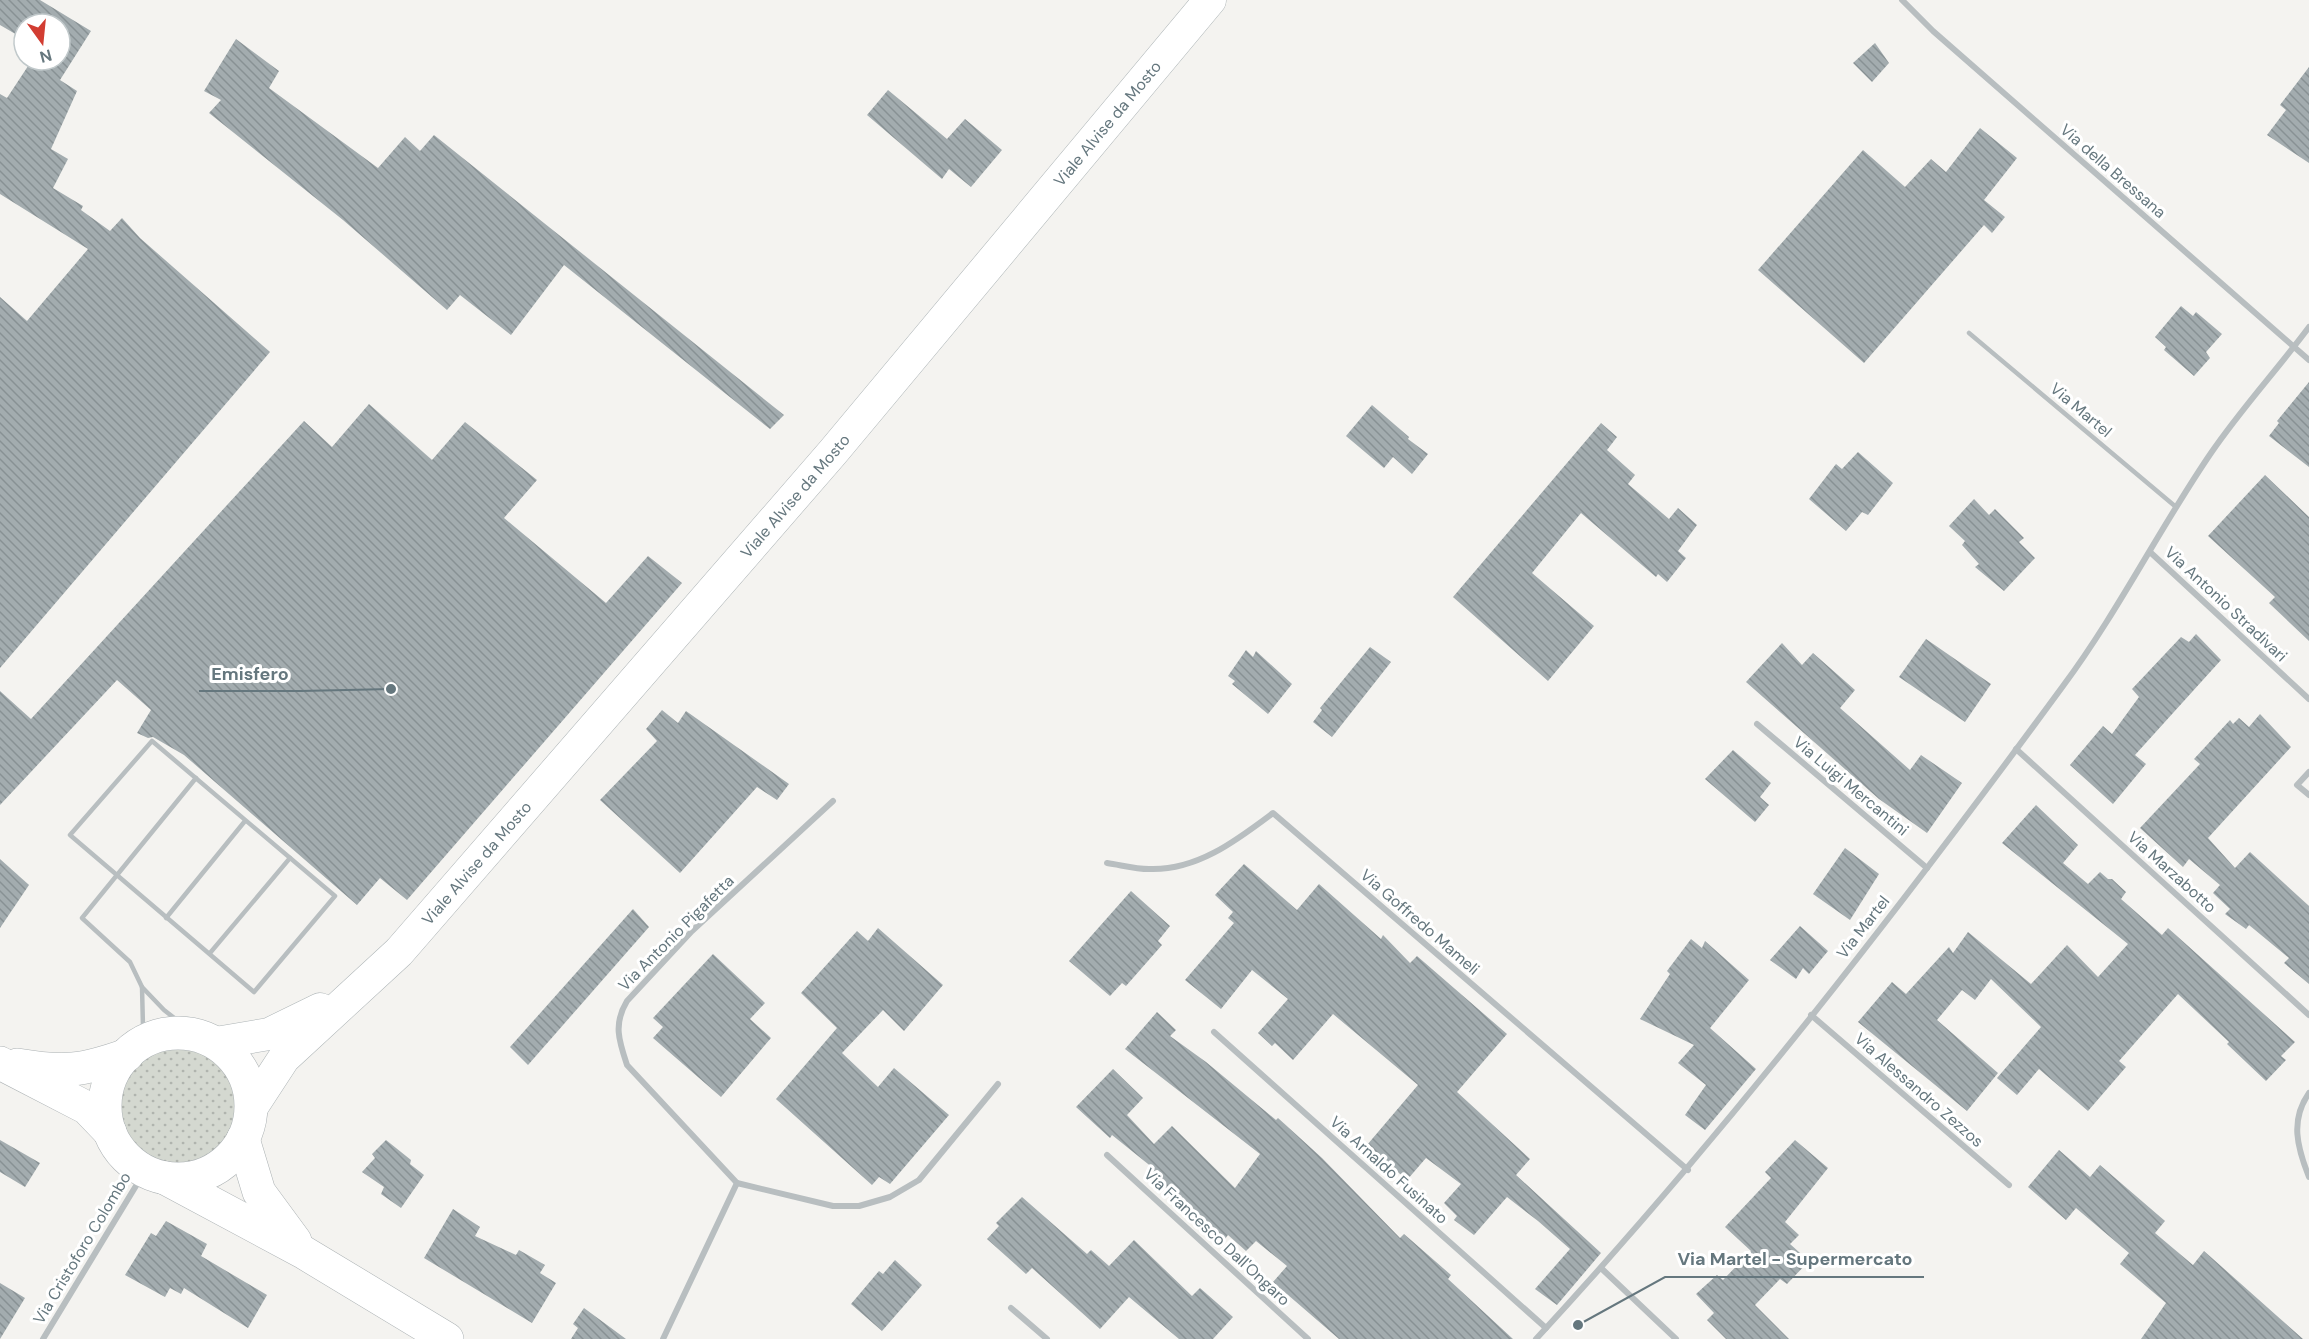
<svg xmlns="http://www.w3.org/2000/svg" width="2309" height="1339" font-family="'DM Sans',sans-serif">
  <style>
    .grass { fill: url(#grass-dots) }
    .building { fill: url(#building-back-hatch) }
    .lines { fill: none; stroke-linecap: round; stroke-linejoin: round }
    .secondary-casing { stroke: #adb4b6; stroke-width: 33 }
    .primary-casing { stroke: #acb2b4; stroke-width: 34 }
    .lane { stroke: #b8bec0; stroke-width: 4.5 }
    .street { stroke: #b8bec0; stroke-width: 6 }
    .secondary { stroke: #fff; stroke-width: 32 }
    .primary { stroke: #fff; stroke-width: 33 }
    .labels { text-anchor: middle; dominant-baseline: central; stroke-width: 6; stroke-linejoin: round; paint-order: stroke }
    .street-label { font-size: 16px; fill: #65777e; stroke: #fff }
    .leader { fill: none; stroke: #65777e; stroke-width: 2 }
    .callout-dot { fill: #65777e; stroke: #fff; stroke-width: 2 }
    .callout-label { font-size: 18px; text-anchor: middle; font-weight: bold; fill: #65777e; stroke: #fff; stroke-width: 6; stroke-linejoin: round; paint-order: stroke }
  </style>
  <defs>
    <pattern id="grass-dots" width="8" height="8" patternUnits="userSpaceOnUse" patternTransform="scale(1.5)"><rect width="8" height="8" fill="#d4d8d0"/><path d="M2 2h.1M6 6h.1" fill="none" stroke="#b0b4ae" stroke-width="1.8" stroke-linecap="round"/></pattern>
    <pattern id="building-back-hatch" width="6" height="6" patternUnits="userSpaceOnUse" patternTransform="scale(1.5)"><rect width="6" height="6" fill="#a3acaf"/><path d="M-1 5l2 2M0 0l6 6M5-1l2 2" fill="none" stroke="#889194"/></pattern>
  </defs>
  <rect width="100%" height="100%" fill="#f4f3f0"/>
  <circle class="grass" cx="179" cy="1106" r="58"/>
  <g class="building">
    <path d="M 0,0 L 40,0 L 91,31 L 60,80 L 77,91 L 51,149 L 68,159 L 53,188 L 83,206 L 81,210 L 110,231 L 122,218 L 140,238 L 270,352 L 0,668 L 0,297 L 27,321 L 88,249 L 0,194 L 0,94 L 7,98 L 32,60 L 60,60 L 60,24 L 24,24 L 24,39 L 0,25 Z"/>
    <path d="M 236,39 L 279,71 L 269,88 L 378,168 L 405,137 L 420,151 L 434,135 L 784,415 L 770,429 L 564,265 L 511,335 L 460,295 L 447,310 L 343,220 L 209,113 L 221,100 L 204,91 Z"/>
    <path d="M 1875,43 L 1889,63 L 1872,82 L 1853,63 Z"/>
    <path d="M 2309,67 L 2309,163 L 2267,135 L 2286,110 L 2280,105 Z"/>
    <path d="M 888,90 L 947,139 L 965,119 L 1002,150 L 971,187 L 949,169 L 942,179 L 867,115 Z"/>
    <path d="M 1980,128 L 2017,158 L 1984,200 L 2005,217 L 1992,233 L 1984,225 L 1864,363 L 1758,270 L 1863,150 L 1905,187 L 1931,159 L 1946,172 Z"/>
    <path d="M 2181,306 L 2193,316 L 2196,312 L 2222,334 L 2206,352 L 2210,358 L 2194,376 L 2164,350 L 2166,347 L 2155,337 Z"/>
    <path d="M 2309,382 L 2309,467 L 2269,436 L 2279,423 L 2277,421 Z"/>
    <path d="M 369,404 L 432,460 L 465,422 L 537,480 L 504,518 L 606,603 L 648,556 L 682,583 L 407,900 L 380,878 L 357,905 L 184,755 L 153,737 L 148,738 L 137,733 L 151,710 L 117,680 L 0,805 L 0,691 L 31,719 L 304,421 L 332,447 Z"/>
    <path d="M 1372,405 L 1409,437 L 1408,439 L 1428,454 L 1412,474 L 1393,457 L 1384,468 L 1346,436 Z"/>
    <path d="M 1601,423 L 1617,437 L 1607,450 L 1635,475 L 1628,484 L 1669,519 L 1678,508 L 1697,525 L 1678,551 L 1686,558 L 1667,582 L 1658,574 L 1656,577 L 1581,513 L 1532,573 L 1594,626 L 1548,681 L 1453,597 Z"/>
    <path d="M 1858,452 L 1893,483 L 1868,515 L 1862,512 L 1846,531 L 1809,499 L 1836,464 L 1842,469 Z"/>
    <path d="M 2265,475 L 2309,517 L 2309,641 L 2269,603 L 2275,597 L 2208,536 Z"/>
    <path d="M 1974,499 L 1989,515 L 1995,509 L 2024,538 L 2019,542 L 2035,558 L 2004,591 L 1975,567 L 1979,564 L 1962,545 L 1965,541 L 1949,526 Z"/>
    <path d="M 2196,634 L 2221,660 L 2135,755 L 2146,764 L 2113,804 L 2070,765 L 2103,726 L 2112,734 L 2139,697 L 2132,689 L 2181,637 L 2189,642 Z"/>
    <path d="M 1926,639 L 1991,684 L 1965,722 L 1899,677 Z"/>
    <path d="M 1782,643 L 1802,665 L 1813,653 L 1855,690 L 1840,708 L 1910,770 L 1921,755 L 1962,783 L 1927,833 L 1879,799 L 1746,682 Z"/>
    <path d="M 1370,647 L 1391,662 L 1332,737 L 1313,722 L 1322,710 L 1320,708 Z"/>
    <path d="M 1246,650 L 1253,657 L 1256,651 L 1292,684 L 1268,714 L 1232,684 L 1235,681 L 1228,676 Z"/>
    <path d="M 662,710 L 678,723 L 686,711 L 789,784 L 777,800 L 757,787 L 680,873 L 600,800 L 657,741 L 646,729 Z"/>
    <path d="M 2260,714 L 2291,747 L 2208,838 L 2235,868 L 2250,852 L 2309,906 L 2309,984 L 2284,963 L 2289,958 L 2249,925 L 2246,929 L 2225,914 L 2230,909 L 2213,893 L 2220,885 L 2189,859 L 2183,867 L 2140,828 L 2200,764 L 2194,759 L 2230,720 L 2233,724 L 2239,718 L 2249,727 Z"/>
    <path d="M 1733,750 L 1771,783 L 1760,797 L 1769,805 L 1755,822 L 1705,779 Z"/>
    <path d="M 2036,805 L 2078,845 L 2063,863 L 2088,884 L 2100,872 L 2108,879 L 2112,879 L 2126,892 L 2121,899 L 2162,935 L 2168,928 L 2295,1042 L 2281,1056 L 2286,1060 L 2266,1081 L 2227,1044 L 2229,1042 L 2178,994 L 2119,1061 L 2126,1067 L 2088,1111 L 2039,1069 L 2017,1095 L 1997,1078 L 2041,1027 L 1991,979 L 1975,1000 L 1962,990 L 1937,1020 L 1998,1073 L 1967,1111 L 1858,1022 L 1892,982 L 1906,994 L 1949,947 L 1953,953 L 1968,932 L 2031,984 L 2067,945 L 2098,977 L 2128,944 L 2002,843 Z"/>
    <path d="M 1845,848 L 1879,874 L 1850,920 L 1813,894 Z"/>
    <path d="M 0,859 L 29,885 L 0,928 Z"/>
    <path d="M 1244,864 L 1297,910 L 1319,884 L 1381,939 L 1383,935 L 1410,963 L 1417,956 L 1507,1034 L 1457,1092 L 1530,1159 L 1516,1175 L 1601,1253 L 1557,1305 L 1535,1289 L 1570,1249 L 1538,1221 L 1507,1197 L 1474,1235 L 1454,1220 L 1457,1216 L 1444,1203 L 1461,1184 L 1426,1158 L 1407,1180 L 1367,1145 L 1418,1085 L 1333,1014 L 1293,1060 L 1275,1043 L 1272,1046 L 1258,1033 L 1288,999 L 1252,970 L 1221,1009 L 1185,980 L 1234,923 L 1228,918 L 1233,912 L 1215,895 Z"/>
    <path d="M 1131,891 L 1170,926 L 1158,941 L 1162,945 L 1126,986 L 1122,983 L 1110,996 L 1069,961 Z"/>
    <path d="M 633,909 L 649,927 L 528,1065 L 510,1047 Z"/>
    <path d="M 1800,926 L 1828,951 L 1809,974 L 1803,968 L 1796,979 L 1770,960 Z"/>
    <path d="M 878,928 L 943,985 L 904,1031 L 883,1010 L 842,1053 L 878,1087 L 894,1068 L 949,1115 L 890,1184 L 879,1177 L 872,1185 L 776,1099 L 837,1028 L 801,993 L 857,931 L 868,941 Z"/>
    <path d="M 1691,939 L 1702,948 L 1705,941 L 1749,980 L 1710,1028 L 1756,1069 L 1705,1130 L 1685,1115 L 1706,1085 L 1678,1063 L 1694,1045 L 1640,1019 L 1670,974 L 1667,971 Z"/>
    <path d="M 713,954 L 765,1003 L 750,1019 L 771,1038 L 721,1097 L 653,1038 L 663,1027 L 653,1018 Z"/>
    <path d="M 1157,1012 L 1176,1030 L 1170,1036 L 1206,1062 L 1276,1120 L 1278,1118 L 1322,1158 L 1400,1238 L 1404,1234 L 1451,1275 L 1448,1279 L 1513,1339 L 1339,1339 L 1273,1282 L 1287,1266 L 1256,1241 L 1246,1251 L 1228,1235 L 1225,1239 L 1175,1191 L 1172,1194 L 1149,1172 L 1153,1168 L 1112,1135 L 1110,1138 L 1076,1107 L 1113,1069 L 1143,1098 L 1127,1115 L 1154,1144 L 1172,1126 L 1235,1188 L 1260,1154 L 1125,1049 Z"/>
    <path d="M 0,1140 L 40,1163 L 25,1187 L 0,1172 Z"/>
    <path d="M 386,1140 L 411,1160 L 410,1164 L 424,1175 L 401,1208 L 381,1194 L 384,1187 L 362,1172 L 375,1158 L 372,1154 Z"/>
    <path d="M 1795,1140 L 1828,1168 L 1785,1222 L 1799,1235 L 1790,1244 L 1809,1261 L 1787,1284 L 1780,1279 L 1755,1305 L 1789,1339 L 1726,1339 L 1707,1320 L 1714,1313 L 1696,1294 L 1717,1275 L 1723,1280 L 1751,1251 L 1725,1227 L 1771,1178 L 1765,1172 Z"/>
    <path d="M 2059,1150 L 2090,1177 L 2100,1165 L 2165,1221 L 2155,1233 L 2193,1265 L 2204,1251 L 2303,1339 L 2141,1339 L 2166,1303 L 2120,1264 L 2129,1253 L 2076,1208 L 2066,1220 L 2028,1187 Z"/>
    <path d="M 1022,1197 L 1087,1254 L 1091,1250 L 1109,1266 L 1134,1240 L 1192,1296 L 1200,1288 L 1233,1317 L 1213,1339 L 1179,1339 L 1129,1297 L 1100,1329 L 1032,1268 L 1026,1274 L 987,1239 L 999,1226 L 996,1223 Z"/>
    <path d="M 453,1209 L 480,1227 L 475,1236 L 516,1255 L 519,1250 L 545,1265 L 540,1273 L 556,1283 L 532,1323 L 424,1258 Z"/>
    <path d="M 166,1221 L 207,1244 L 201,1256 L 267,1295 L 248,1328 L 184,1288 L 181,1294 L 170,1288 L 165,1297 L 125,1275 L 151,1233 L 156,1236 Z"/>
    <path d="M 895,1260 L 922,1285 L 882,1331 L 851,1304 L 879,1271 L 883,1274 Z"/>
    <path d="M 0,1283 L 25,1298 L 0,1339 Z"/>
    <path d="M 584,1308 L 626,1339 L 571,1339 L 578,1328 L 573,1324 Z"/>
  </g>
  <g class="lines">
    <defs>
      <g id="secondary">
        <path d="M 216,1043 L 269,1034 L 320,1009"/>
        <path id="s1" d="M 252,1107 L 284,1058 L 399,952 L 833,452 L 1210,0"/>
      </g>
      <g id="primary">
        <circle cx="178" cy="1106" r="73"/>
        <path d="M 0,1063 L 87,1108 L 110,1132"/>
        <path d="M 17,1065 C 64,1073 82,1071 127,1055"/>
        <path d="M 243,1139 L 259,1192 L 295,1241"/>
        <path d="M 165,1178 L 303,1252 L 447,1339"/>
      </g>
    </defs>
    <use href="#secondary" class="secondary-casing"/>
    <use href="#primary" class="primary-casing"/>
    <g class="lane">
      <path d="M 1969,333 L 2176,507"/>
      <path d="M 152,741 L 335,896 L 254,992 L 70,835 Z"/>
      <path d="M 196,778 L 82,918 L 130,962 L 142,987 L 164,1010 L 196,1035"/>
      <path d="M 166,918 L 245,821"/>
      <path d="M 210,953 L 290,858"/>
      <path d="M 135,1046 L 143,1027 L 142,987"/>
    </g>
    <g class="street">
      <path d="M 1902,0 L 1933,31 L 2309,360"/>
      <path d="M 2150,552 L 2309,699"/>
      <path d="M 1757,724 L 1927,868"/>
      <path d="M 2016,749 L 2309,1015"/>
      <path d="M 2309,772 L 2297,785 L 2309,795"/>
      <path d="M 1107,863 C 1121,865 1135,869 1149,869 C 1197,871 1237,840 1273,813 L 1688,1170"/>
      <path d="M 1811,1015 L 2009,1185"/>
      <path d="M 1214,1032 L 1546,1328"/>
      <path d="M 2309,1093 C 2290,1120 2297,1147 2309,1177"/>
      <path d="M 1107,1155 L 1308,1339"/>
      <path d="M 737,1183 L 627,1065 C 619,1041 613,1024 627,1001 L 692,931 L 833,801"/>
      <path d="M 1601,1268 L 1676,1339"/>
      <path d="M 1011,1308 L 1047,1339"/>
      <path d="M 43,1339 L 145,1171"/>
      <path d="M 663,1339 L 737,1183 L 833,1206 L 859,1206 L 890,1197 L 919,1180 L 998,1084"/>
      <path d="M 1536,1339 C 1726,1133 1898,911 2063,686 C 2118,612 2159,529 2211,453 C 2241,409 2277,370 2309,327"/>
    </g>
    <use href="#secondary" class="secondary"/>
    <use href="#primary" class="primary"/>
  </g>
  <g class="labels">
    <g class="street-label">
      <text stroke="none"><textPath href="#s1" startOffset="1305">Viale Alvise da Mosto</textPath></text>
      <text transform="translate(2113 171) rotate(41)">Via della Bressana</text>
      <text transform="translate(2081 410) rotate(40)">Via Martel</text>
      <text stroke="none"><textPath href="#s1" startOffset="819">Viale Alvise da Mosto</textPath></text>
      <text transform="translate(2226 604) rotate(43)">Via Antonio Stradivari</text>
      <text transform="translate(1851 786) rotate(40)">Via Luigi Mercantini</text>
      <text stroke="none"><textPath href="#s1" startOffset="333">Viale Alvise da Mosto</textPath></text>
      <text transform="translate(2172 872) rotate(42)">Via Marzabotto</text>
      <text transform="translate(1420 922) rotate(41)">Via Goffredo Mameli</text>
      <text transform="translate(1863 927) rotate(-52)">Via Martel</text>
      <text transform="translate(676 933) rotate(-45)">Via Antonio Pigafetta</text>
      <text transform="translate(1919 1090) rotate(41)">Via Alessandro Zezzos</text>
      <text transform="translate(1389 1170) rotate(42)">Via Arnaldo Fusinato</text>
      <text transform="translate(1217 1237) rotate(43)">Via Francesco Dall'Ongaro</text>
      <text transform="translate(82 1248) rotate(-59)">Via Cristoforo Colombo</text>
    </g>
  </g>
  <path class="leader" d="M391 689L301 691H199M1578 1325L1665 1277H1924"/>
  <g class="callout-dot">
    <circle cx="391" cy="689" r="6"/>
    <circle cx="1578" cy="1325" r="6"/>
  </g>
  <g class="callout-label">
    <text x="250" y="680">Emisfero</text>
    <text x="1795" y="1265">Via Martel - Supermercato</text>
  </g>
  <g transform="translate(42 42) rotate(165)"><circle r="28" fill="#ffffff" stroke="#c1c9cb" stroke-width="1.5"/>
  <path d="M0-4.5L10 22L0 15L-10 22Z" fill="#d23d32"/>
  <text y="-9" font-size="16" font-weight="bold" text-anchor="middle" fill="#65777e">N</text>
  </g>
</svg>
